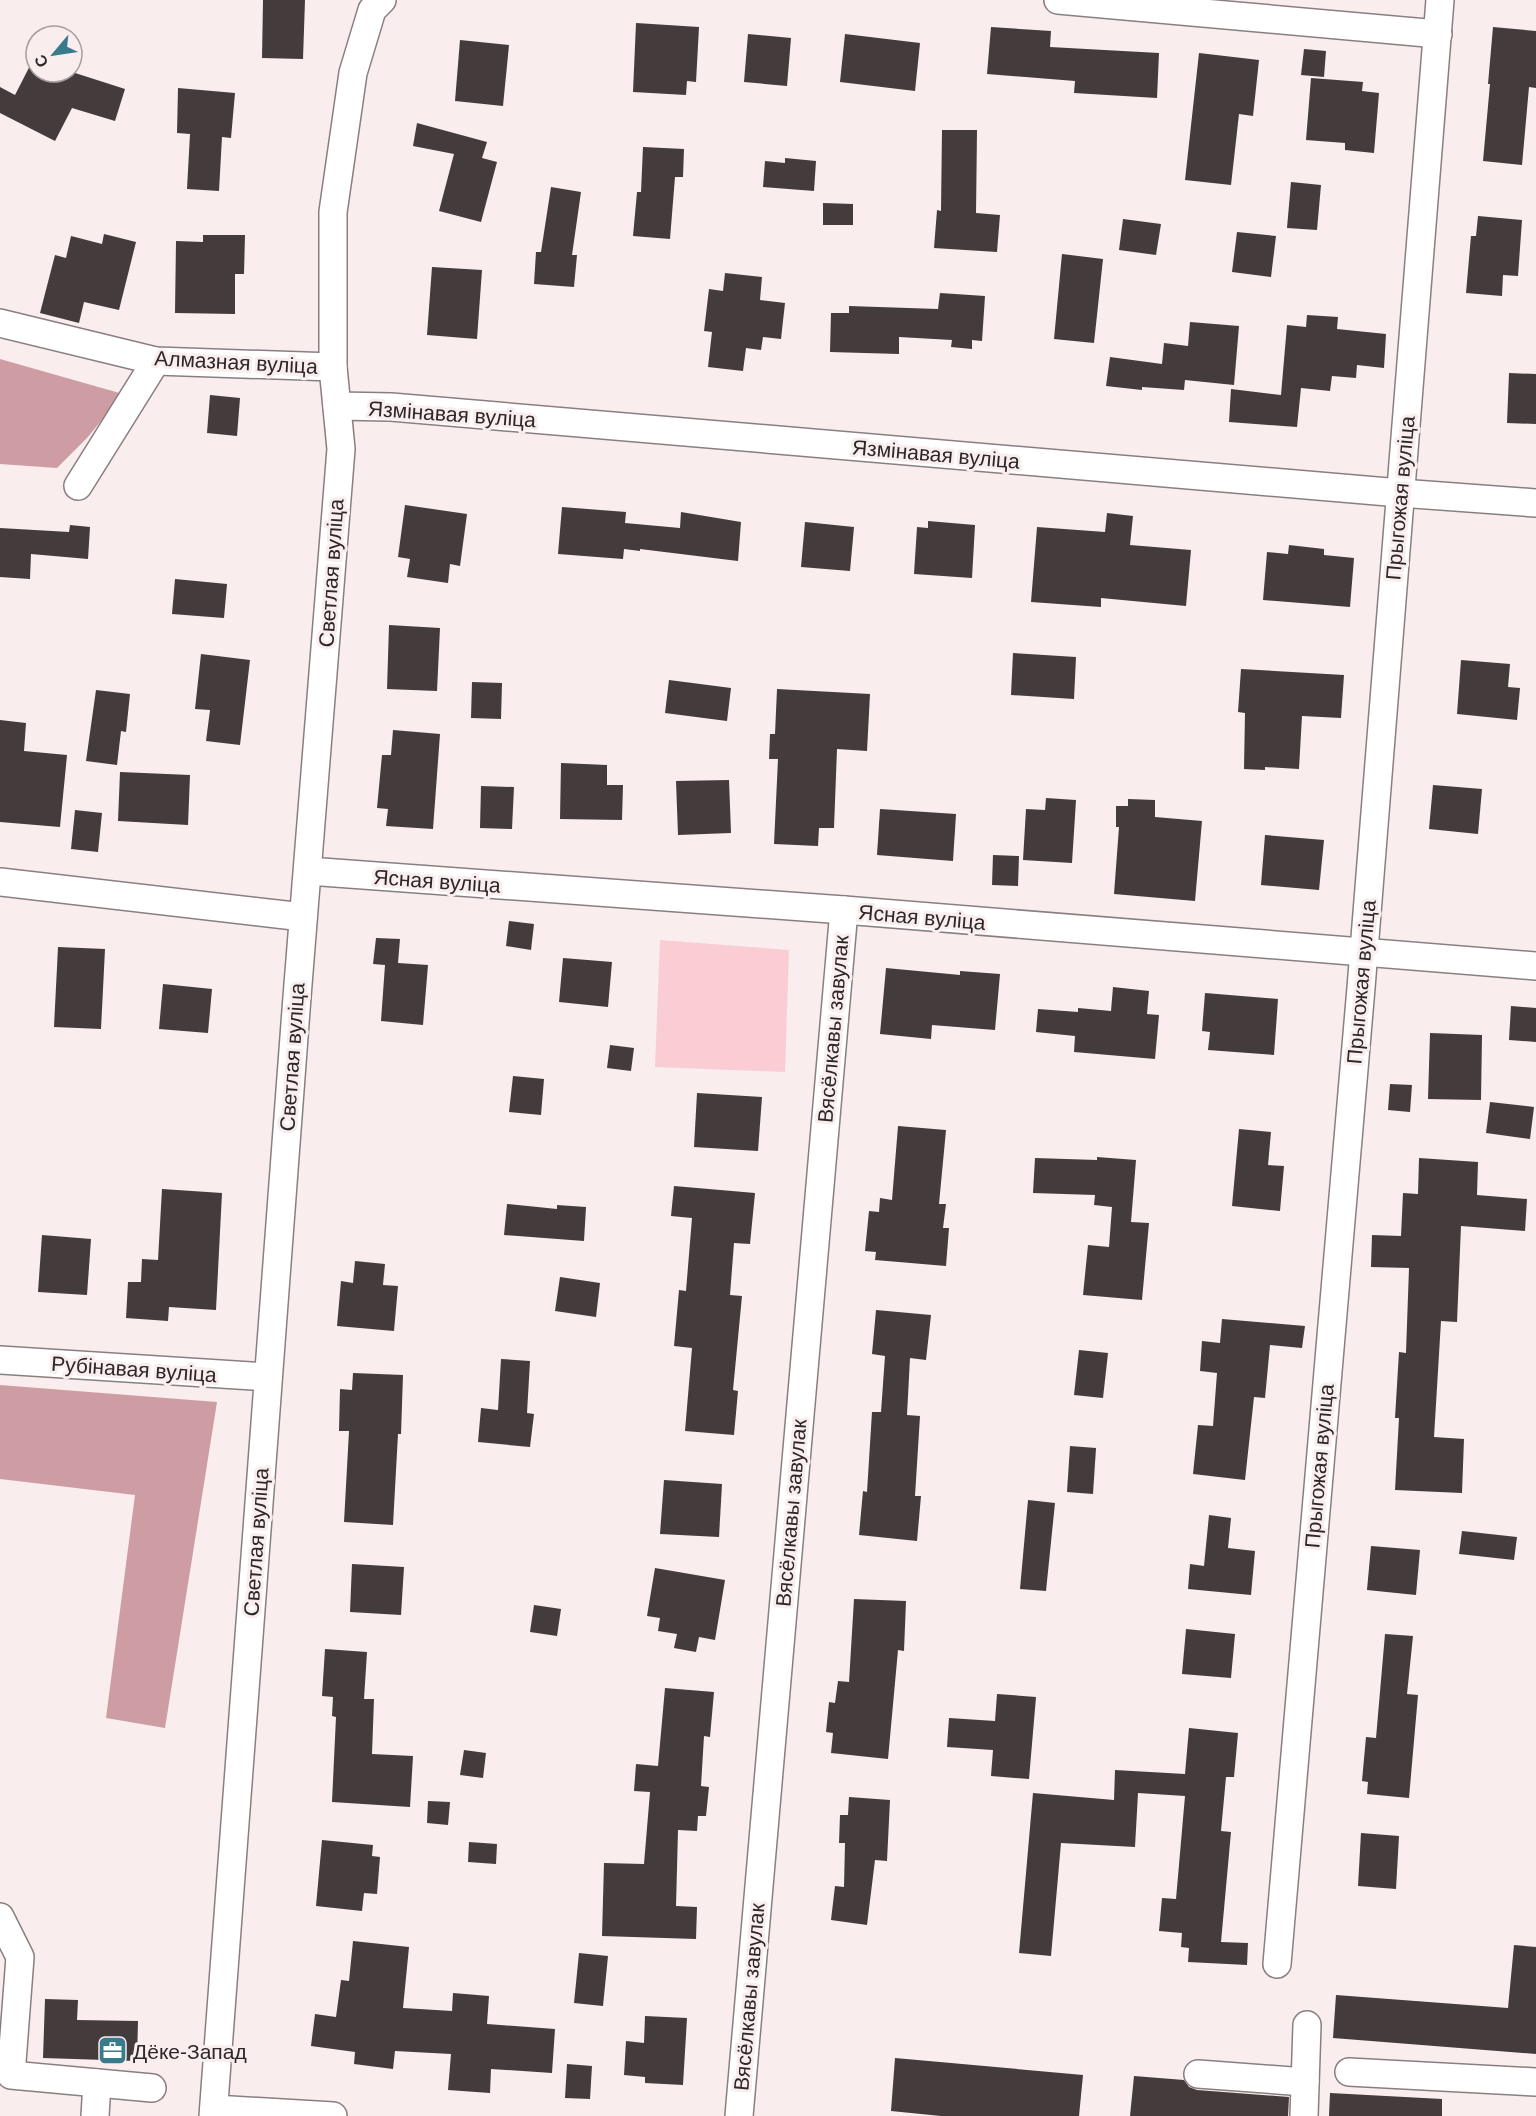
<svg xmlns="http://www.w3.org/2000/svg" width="1536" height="2116" font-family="Helvetica,sans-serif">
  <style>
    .green { fill: #f9cdd3 }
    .forest { fill: #ce9da4 }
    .building { fill: #443b3c }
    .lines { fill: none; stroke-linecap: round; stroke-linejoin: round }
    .minor-casing { stroke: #897f80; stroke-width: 30 }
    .minor { stroke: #fff; stroke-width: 27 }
    .labels { text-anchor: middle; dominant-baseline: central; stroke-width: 6; stroke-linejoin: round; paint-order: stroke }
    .street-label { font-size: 21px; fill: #2c2728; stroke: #f9edee }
    .poi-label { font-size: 21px; fill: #2c2728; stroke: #f9edee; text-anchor: start }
  </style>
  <rect width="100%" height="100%" fill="#f9edee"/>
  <path class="green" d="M 660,940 L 789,950 L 785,1072 L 655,1067 Z"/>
  <g class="forest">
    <path d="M 0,359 L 123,394 L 87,438 L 57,468 L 0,464 Z"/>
    <path d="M 0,1385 L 217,1402 L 165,1728 L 106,1718 L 135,1495 L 0,1479 Z"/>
  </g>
  <g class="building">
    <path d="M 263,0 L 305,0 L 303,59 L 262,58 Z"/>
    <path d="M 636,23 L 699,27 L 696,82 L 687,81 L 686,95 L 633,92 Z"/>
    <path d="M 991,27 L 1051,31 L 1050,47 L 1159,53 L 1157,98 L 1074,93 L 1075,81 L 987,74 Z"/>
    <path d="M 1493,27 L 1536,31 L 1536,88 L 1529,87 L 1522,165 L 1483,161 L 1490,84 L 1488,84 Z"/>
    <path d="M 748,34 L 791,38 L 787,86 L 744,82 Z"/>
    <path d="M 845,34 L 920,43 L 915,91 L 840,82 Z"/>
    <path d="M 460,40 L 509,45 L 503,106 L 455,101 Z"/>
    <path d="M 1304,49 L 1326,51 L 1324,77 L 1301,75 Z"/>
    <path d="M 1199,53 L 1259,60 L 1253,116 L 1239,114 L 1231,185 L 1185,180 Z"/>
    <path d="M 36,54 L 36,72 L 72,72 L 125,89 L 115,121 L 72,108 L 55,141 L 0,113 L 0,87 L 15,95 Z"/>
    <path d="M 1311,78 L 1363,82 L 1362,91 L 1379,93 L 1374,153 L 1345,150 L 1345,143 L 1306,140 Z"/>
    <path d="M 178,88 L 235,93 L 231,138 L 222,137 L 219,191 L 187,189 L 190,134 L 177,133 Z"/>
    <path d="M 417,123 L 487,142 L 482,158 L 497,162 L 481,222 L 439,211 L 454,154 L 413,146 Z"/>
    <path d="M 942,130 L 977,130 L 976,213 L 1000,215 L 997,252 L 934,248 L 937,210 L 941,211 Z"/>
    <path d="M 643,147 L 684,149 L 683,177 L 675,177 L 670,239 L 633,236 L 637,192 L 641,192 Z"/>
    <path d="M 785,158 L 816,161 L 814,191 L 763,187 L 765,161 L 785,163 Z"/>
    <path d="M 1291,182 L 1321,185 L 1317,230 L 1287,228 Z"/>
    <path d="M 551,187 L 581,192 L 572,255 L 577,255 L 574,287 L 534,284 L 536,252 L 541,252 Z"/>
    <path d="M 823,203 L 853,204 L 853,225 L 823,225 Z"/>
    <path d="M 1478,216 L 1522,220 L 1518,276 L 1503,275 L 1502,296 L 1466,293 L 1471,236 L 1476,236 Z"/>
    <path d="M 1123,219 L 1161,224 L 1156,255 L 1119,250 Z"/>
    <path d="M 1237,232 L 1276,236 L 1271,277 L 1232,272 Z"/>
    <path d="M 104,234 L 136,242 L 119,310 L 84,302 L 79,323 L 40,313 L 55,255 L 66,258 L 71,236 L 102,244 Z"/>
    <path d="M 203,235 L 245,235 L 244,274 L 235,274 L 235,314 L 175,313 L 176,241 L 203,242 Z"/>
    <path d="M 1062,254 L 1103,259 L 1094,343 L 1054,339 Z"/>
    <path d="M 432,267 L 482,270 L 477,339 L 427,335 Z"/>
    <path d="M 725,273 L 762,277 L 760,300 L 785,303 L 781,339 L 763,337 L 761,350 L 746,348 L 743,371 L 708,367 L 712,332 L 704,331 L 709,289 L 723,291 Z"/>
    <path d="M 940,293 L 985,296 L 982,341 L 972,340 L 972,349 L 951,347 L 952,340 L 899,337 L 899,354 L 830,352 L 831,313 L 849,313 L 849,306 L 938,309 Z"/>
    <path d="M 1307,315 L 1338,317 L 1337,329 L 1386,334 L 1384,368 L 1357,365 L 1356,378 L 1332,376 L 1330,391 L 1301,388 L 1297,427 L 1229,422 L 1231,389 L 1281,395 L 1287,325 L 1306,327 Z"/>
    <path d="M 1190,322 L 1239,326 L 1234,385 L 1185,380 L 1184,390 L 1142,387 L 1142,390 L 1106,386 L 1110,357 L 1162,364 L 1164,343 L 1188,346 Z"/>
    <path d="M 1509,373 L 1536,374 L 1536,424 L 1507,423 Z"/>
    <path d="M 210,395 L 240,398 L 237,436 L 207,433 Z"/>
    <path d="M 405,505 L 467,514 L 460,566 L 450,564 L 448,583 L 407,577 L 410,559 L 398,557 Z"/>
    <path d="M 562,507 L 626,512 L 625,523 L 680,528 L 681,512 L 741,522 L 738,561 L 640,549 L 640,551 L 624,549 L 623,559 L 558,554 Z"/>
    <path d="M 1107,513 L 1133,516 L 1130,545 L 1191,550 L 1186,606 L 1101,598 L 1101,607 L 1031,602 L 1037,527 L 1105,532 Z"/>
    <path d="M 928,521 L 975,525 L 972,578 L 914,574 L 917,527 L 928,528 Z"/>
    <path d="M 805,522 L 854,527 L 850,571 L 801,567 Z"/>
    <path d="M 70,525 L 90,527 L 88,559 L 31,554 L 30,579 L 0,577 L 0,528 L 69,532 Z"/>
    <path d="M 1289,545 L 1324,549 L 1324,555 L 1354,558 L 1350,607 L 1263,600 L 1267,552 L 1288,554 Z"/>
    <path d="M 175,579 L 227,584 L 224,618 L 172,614 Z"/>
    <path d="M 389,625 L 440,628 L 437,691 L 387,689 Z"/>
    <path d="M 1013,653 L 1076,657 L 1074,699 L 1011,695 Z"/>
    <path d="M 201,654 L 250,660 L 240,745 L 206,741 L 210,710 L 195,709 Z"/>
    <path d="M 1461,660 L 1510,664 L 1508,687 L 1520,688 L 1517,720 L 1457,714 Z"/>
    <path d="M 1241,669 L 1344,675 L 1341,718 L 1302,716 L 1299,769 L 1265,767 L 1265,770 L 1244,769 L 1245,713 L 1238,712 Z"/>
    <path d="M 669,680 L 731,688 L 727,721 L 665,713 Z"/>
    <path d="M 472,682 L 502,683 L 501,719 L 471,718 Z"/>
    <path d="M 777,689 L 870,694 L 867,751 L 837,749 L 834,828 L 819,828 L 818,846 L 774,844 L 778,759 L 769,759 L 770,734 L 775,734 Z"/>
    <path d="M 96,690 L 130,694 L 126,732 L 121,731 L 117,765 L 86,761 Z"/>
    <path d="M 0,720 L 26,723 L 24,751 L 67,755 L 60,827 L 0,822 Z"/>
    <path d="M 393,730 L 440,734 L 433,829 L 386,826 L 388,809 L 377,808 L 382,755 L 391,755 Z"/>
    <path d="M 561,763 L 607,765 L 607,785 L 623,785 L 622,820 L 560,819 Z"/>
    <path d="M 120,772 L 190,775 L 188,825 L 118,821 Z"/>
    <path d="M 729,780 L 731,833 L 678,835 L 676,781 Z"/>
    <path d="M 1433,785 L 1482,789 L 1478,834 L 1429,829 Z"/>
    <path d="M 481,786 L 514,787 L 512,829 L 480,828 Z"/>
    <path d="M 1046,798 L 1076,800 L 1072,863 L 1023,860 L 1026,809 L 1045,810 Z"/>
    <path d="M 1128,799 L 1155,800 L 1155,817 L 1202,821 L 1195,901 L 1114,894 L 1119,827 L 1116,827 L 1116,806 L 1128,806 Z"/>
    <path d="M 880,809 L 956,814 L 953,861 L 877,855 Z"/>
    <path d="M 75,810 L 102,813 L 98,852 L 71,849 Z"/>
    <path d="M 1265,835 L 1324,840 L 1319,890 L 1261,885 Z"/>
    <path d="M 993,855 L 1019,856 L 1018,886 L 992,885 Z"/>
    <path d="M 509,921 L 534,924 L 531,950 L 506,946 Z"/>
    <path d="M 376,938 L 400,939 L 398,963 L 428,965 L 423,1025 L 381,1021 L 385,965 L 373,964 Z"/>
    <path d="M 58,947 L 105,949 L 101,1029 L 54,1027 Z"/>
    <path d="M 563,958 L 612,962 L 608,1007 L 559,1002 Z"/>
    <path d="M 886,968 L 960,975 L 960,971 L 1000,974 L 995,1030 L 932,1025 L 931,1039 L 880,1034 Z"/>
    <path d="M 163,984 L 212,989 L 208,1033 L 159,1029 Z"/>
    <path d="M 1113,987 L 1149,991 L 1147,1014 L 1159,1015 L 1155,1059 L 1074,1052 L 1075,1036 L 1036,1032 L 1038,1009 L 1078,1012 L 1078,1008 L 1111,1011 Z"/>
    <path d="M 1205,993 L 1278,999 L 1274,1055 L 1208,1050 L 1210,1032 L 1202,1031 Z"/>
    <path d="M 1511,1006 L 1536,1008 L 1536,1042 L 1509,1040 Z"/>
    <path d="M 1430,1033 L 1482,1035 L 1481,1100 L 1428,1099 Z"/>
    <path d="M 610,1045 L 634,1048 L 631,1071 L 607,1068 Z"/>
    <path d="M 513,1076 L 544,1079 L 541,1115 L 509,1112 Z"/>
    <path d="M 1390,1084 L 1412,1085 L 1410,1112 L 1388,1110 Z"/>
    <path d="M 697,1093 L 762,1097 L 758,1151 L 694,1147 Z"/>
    <path d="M 1490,1102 L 1534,1107 L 1530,1139 L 1486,1133 Z"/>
    <path d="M 898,1126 L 946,1130 L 939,1204 L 946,1204 L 943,1228 L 949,1228 L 946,1266 L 875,1260 L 876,1252 L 865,1251 L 869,1211 L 879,1212 L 880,1198 L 892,1200 Z"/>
    <path d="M 1239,1129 L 1271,1132 L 1268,1165 L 1284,1166 L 1280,1211 L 1232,1206 Z"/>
    <path d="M 1097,1157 L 1136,1160 L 1131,1222 L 1149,1223 L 1142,1300 L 1083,1295 L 1088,1245 L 1109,1247 L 1112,1207 L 1094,1205 L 1095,1195 L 1033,1193 L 1035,1158 L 1097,1160 Z"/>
    <path d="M 1419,1158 L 1478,1162 L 1477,1195 L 1527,1199 L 1525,1231 L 1461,1226 L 1457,1322 L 1441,1321 L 1434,1437 L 1464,1439 L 1462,1493 L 1395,1490 L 1399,1418 L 1395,1418 L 1399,1352 L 1406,1353 L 1409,1268 L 1371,1267 L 1372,1235 L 1401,1236 L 1403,1193 L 1418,1194 Z"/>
    <path d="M 674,1186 L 755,1193 L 750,1244 L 734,1243 L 730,1295 L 742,1296 L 733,1390 L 738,1391 L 734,1435 L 685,1431 L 692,1348 L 674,1346 L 679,1290 L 686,1291 L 692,1218 L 671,1216 Z"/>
    <path d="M 162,1189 L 222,1193 L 216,1310 L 169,1307 L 168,1321 L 126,1318 L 128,1282 L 141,1282 L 142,1259 L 158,1260 Z"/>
    <path d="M 507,1204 L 557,1209 L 557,1205 L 586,1207 L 584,1241 L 504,1235 Z"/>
    <path d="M 42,1235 L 91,1239 L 87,1295 L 38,1292 Z"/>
    <path d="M 355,1261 L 385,1264 L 383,1285 L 398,1286 L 394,1331 L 337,1326 L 341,1281 L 353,1283 Z"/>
    <path d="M 560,1277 L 600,1283 L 596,1317 L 555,1311 Z"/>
    <path d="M 876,1310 L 931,1315 L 926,1360 L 910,1358 L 907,1415 L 920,1416 L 915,1496 L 921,1496 L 917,1541 L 859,1535 L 863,1491 L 867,1492 L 872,1412 L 881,1412 L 885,1356 L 872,1354 Z"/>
    <path d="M 1222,1319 L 1305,1326 L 1302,1348 L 1270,1345 L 1265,1398 L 1254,1397 L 1245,1480 L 1193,1474 L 1198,1425 L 1213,1426 L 1217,1373 L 1200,1371 L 1202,1341 L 1220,1343 Z"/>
    <path d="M 1079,1350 L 1108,1353 L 1103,1398 L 1074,1395 Z"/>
    <path d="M 501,1359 L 530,1361 L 527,1413 L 534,1414 L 530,1447 L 478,1442 L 481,1408 L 498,1410 Z"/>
    <path d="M 353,1373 L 403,1375 L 401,1434 L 398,1434 L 393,1525 L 344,1522 L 349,1431 L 339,1431 L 340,1389 L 352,1390 Z"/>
    <path d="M 1070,1446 L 1096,1448 L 1093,1494 L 1067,1492 Z"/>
    <path d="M 664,1480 L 722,1484 L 719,1537 L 660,1534 Z"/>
    <path d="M 1028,1500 L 1055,1503 L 1046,1591 L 1020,1589 Z"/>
    <path d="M 1209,1515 L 1231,1518 L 1228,1548 L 1255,1551 L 1251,1595 L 1188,1589 L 1190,1564 L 1204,1566 Z"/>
    <path d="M 1462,1531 L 1517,1537 L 1514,1560 L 1459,1554 Z"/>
    <path d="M 1371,1546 L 1420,1550 L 1416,1595 L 1367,1590 Z"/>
    <path d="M 352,1564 L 404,1567 L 401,1615 L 350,1612 Z"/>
    <path d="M 655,1568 L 725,1580 L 715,1640 L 699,1637 L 696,1652 L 674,1648 L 677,1634 L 658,1631 L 660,1618 L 647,1616 Z"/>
    <path d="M 854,1599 L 906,1601 L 904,1651 L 898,1650 L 888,1759 L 831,1753 L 833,1733 L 826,1732 L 829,1702 L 835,1703 L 838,1681 L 849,1682 Z"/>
    <path d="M 534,1605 L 561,1609 L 557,1636 L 530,1632 Z"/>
    <path d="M 1186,1629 L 1235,1634 L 1231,1678 L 1182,1674 Z"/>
    <path d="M 1385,1634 L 1413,1636 L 1407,1694 L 1418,1695 L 1409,1798 L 1367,1794 L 1368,1782 L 1362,1781 L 1366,1737 L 1376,1738 Z"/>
    <path d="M 325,1649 L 367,1652 L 364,1699 L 374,1699 L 372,1754 L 413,1756 L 410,1807 L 332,1802 L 336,1717 L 332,1716 L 333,1697 L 322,1696 Z"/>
    <path d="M 665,1688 L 714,1692 L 710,1737 L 704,1736 L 701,1786 L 709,1787 L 706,1816 L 698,1816 L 697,1831 L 678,1830 L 676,1906 L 697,1907 L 696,1939 L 602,1936 L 604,1863 L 644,1864 L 650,1792 L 634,1791 L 636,1764 L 658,1766 Z"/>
    <path d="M 997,1694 L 1036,1697 L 1029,1779 L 991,1776 L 993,1750 L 947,1747 L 949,1718 L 995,1721 Z"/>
    <path d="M 1189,1728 L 1238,1733 L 1234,1777 L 1226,1777 L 1221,1831 L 1231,1832 L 1221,1942 L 1248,1943 L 1247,1965 L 1188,1962 L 1189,1948 L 1181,1947 L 1182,1933 L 1159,1931 L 1162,1898 L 1176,1899 L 1185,1796 L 1138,1793 L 1135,1847 L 1061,1843 L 1051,1956 L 1019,1953 L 1033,1793 L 1114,1800 L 1115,1770 L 1185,1774 Z"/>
    <path d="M 464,1750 L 486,1753 L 483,1778 L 460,1775 Z"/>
    <path d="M 849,1797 L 890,1800 L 887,1861 L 875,1860 L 867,1925 L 831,1920 L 835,1886 L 844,1887 L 845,1843 L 839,1843 L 840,1815 L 848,1815 Z"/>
    <path d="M 428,1801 L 450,1802 L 448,1825 L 427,1823 Z"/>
    <path d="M 1361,1833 L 1399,1836 L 1396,1889 L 1358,1886 Z"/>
    <path d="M 322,1840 L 373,1845 L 372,1856 L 380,1857 L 377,1894 L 364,1893 L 362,1911 L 316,1906 Z"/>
    <path d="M 469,1842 L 497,1844 L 496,1864 L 468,1862 Z"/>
    <path d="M 353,1941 L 409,1947 L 403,2008 L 452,2011 L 453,1993 L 489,1996 L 487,2024 L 555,2029 L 552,2073 L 491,2069 L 490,2093 L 448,2090 L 451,2054 L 395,2051 L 393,2069 L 354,2064 L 355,2052 L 311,2046 L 315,2014 L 336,2017 L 341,1980 L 349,1981 Z"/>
    <path d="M 1514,1945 L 1536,1947 L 1536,2054 L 1333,2038 L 1336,1995 L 1508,2008 Z"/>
    <path d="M 579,1953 L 608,1956 L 603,2006 L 574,2003 Z"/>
    <path d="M 45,1999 L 78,2000 L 77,2020 L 138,2021 L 137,2061 L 43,2058 Z"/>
    <path d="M 645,2016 L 687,2018 L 683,2085 L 645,2083 L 645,2077 L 624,2075 L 626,2041 L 644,2043 Z"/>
    <path d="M 895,2058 L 1083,2075 L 1079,2116 L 941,2116 L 891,2111 Z"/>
    <path d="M 567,2064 L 592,2066 L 590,2099 L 565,2098 Z"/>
    <path d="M 1134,2076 L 1184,2080 L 1189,2087 L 1197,2090 L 1289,2097 L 1288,2116 L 1130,2116 Z"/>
    <path d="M 1330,2093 L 1442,2099 L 1442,2116 L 1329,2116 Z"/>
  </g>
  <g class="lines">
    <defs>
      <g id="minor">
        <path d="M 1058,0 L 1438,34"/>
        <path d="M 0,323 L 156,361 L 333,367"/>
        <path d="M 337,406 L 391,407 L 1400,493 L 1536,503"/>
        <path d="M 78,486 L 156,361"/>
        <path d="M 308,871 L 844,910 L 1536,966"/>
        <path d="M 0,882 L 303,917"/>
        <path d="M 0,1360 L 268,1377"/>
        <path d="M 0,1917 L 20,1957 L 11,2075 L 152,2088"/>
        <path d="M 1277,1964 L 1361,988 L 1440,0"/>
        <path d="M 1349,2072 L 1536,2082"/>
        <path d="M 1198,2074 L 1305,2082"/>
        <path d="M 214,2109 L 333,2116"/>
        <path d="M 95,2116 L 97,2083"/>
        <path d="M 213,2116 L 297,997 L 341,449 L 333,367 L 333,212 L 353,73 L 372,10 L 382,0"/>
        <path d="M 739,2116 L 844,910"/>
        <path d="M 1304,2116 L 1307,2025"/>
      </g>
    </defs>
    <use href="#minor" class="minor-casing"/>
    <use href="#minor" class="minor"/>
  </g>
  <defs>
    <symbol id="office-square" viewBox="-11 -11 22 22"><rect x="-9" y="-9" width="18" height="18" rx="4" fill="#397a8d" stroke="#f9edee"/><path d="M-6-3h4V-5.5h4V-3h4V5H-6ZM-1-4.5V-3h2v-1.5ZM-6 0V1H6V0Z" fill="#fff"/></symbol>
  </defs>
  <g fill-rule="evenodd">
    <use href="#office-square" x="96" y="2034" width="33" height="33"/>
  </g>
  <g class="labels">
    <g class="street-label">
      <text transform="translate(236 362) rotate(3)">Алмазная вуліца</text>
      <text transform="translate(452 414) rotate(4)">Язмінавая вуліца</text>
      <text transform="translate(936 454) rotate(5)">Язмінавая вуліца</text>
      <text transform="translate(1400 498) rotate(-85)">Прыгожая вуліца</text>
      <text transform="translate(331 573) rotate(-86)">Светлая вуліца</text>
      <text transform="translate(437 881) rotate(4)">Ясная вуліца</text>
      <text transform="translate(922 917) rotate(5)">Ясная вуліца</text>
      <text transform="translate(1361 982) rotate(-85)">Прыгожая вуліца</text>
      <text transform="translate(833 1029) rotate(-85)">Вясёлкавы завулак</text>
      <text transform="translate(292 1057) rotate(-86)">Светлая вуліца</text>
      <text transform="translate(134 1369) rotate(4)">Рубінавая вуліца</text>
      <text transform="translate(1319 1466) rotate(-85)">Прыгожая вуліца</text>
      <text transform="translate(791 1513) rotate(-85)">Вясёлкавы завулак</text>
      <text transform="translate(256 1542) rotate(-86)">Светлая вуліца</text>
      <text transform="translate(749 1997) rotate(-85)">Вясёлкавы завулак</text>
    </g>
    <g class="poi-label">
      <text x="133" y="2051">Дёке-Запад</text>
    </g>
  </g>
  <g transform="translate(54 54) rotate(241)"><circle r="28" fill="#f9edee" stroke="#a79e9f" stroke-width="1.5"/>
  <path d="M0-4.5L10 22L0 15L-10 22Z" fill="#397a8d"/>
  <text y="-9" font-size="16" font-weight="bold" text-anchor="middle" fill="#2c2728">С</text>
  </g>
</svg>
